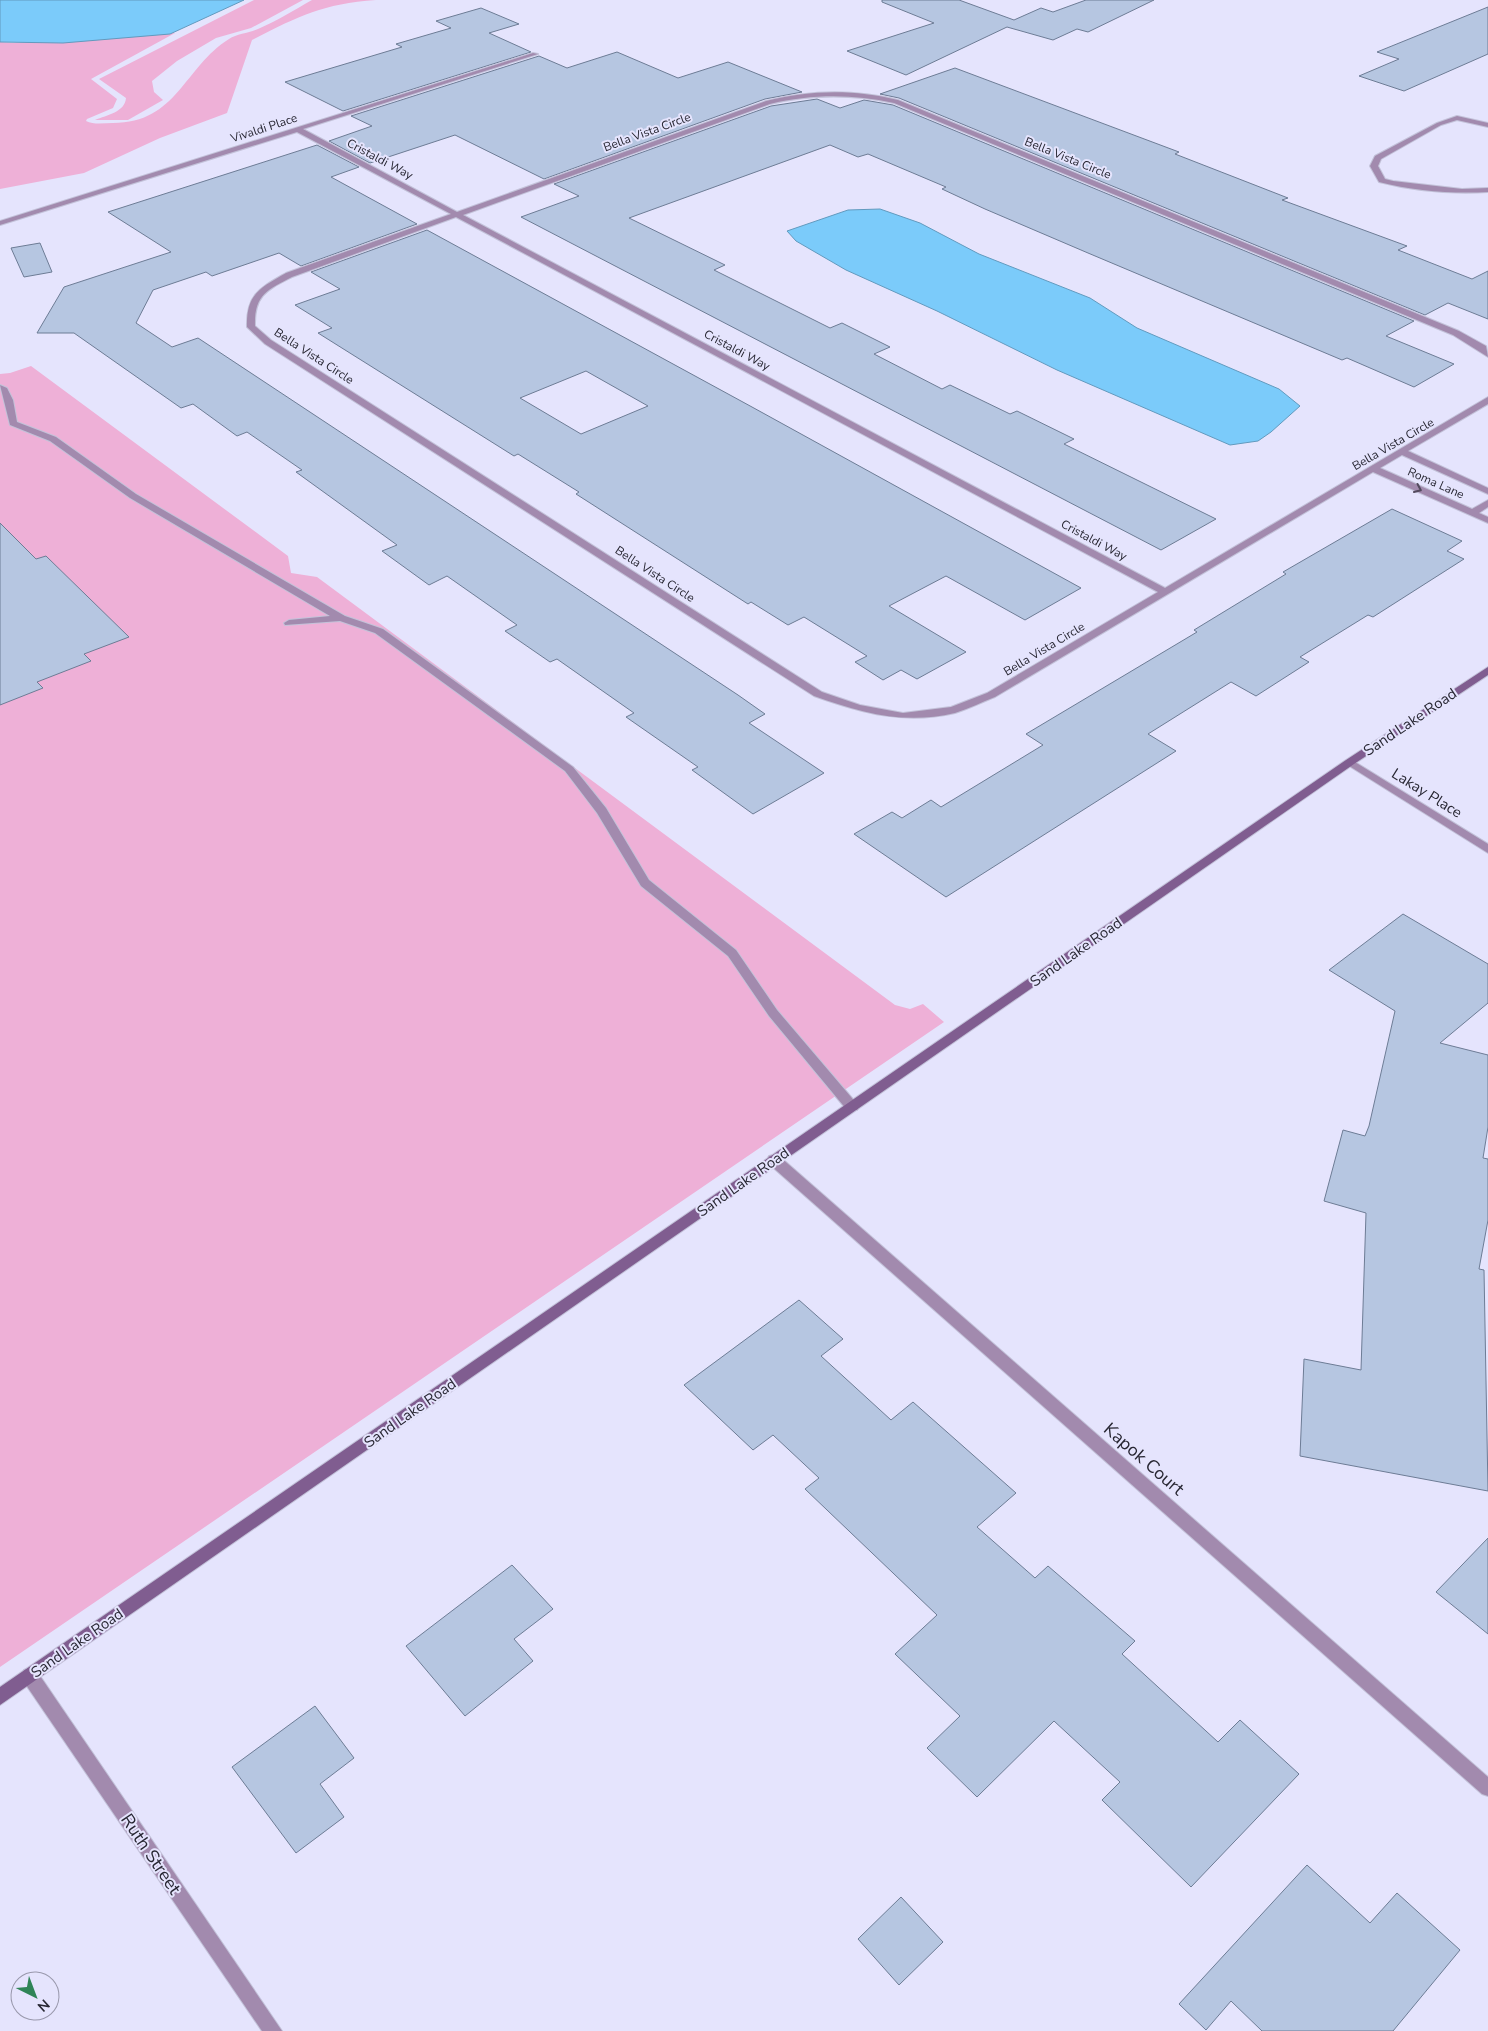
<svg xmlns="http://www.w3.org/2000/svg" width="1488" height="2031" font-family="'Nunito Sans',sans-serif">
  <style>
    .green { fill: #eeb0d7 }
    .water { fill: #7bcbfa; stroke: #629abe }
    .building { fill: #b6c6e1; stroke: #6d7c95; fill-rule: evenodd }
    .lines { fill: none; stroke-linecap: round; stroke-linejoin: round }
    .lane-casing { stroke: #c3c2d9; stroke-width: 2 }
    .street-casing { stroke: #c3c2d9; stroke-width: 2 }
    .secondary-casing { stroke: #c3c2d9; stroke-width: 2 }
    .lane { fill: #a28aae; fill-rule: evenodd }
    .street { fill: #a28aae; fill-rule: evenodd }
    .secondary { fill: #805d90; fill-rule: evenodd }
    .oneway { stroke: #534a5e }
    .labels { text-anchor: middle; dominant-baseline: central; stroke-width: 4; stroke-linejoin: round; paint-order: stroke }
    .far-street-label { font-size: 12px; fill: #282733; stroke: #e5e4fd }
    .street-label { font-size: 15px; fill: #282733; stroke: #e5e4fd }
    .near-street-label { font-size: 18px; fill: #282733; stroke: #e5e4fd }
  </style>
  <rect width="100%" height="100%" fill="#e5e4fd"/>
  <g class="green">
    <path d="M 254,0 L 303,0 L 251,28 L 216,38 L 177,61 L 152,81 L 154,92 L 163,100 L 128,120 L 95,120 C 107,115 125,112 126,98 L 99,79 Z"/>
    <path d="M 312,0 L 376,0 C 322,4 299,16 252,40 L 227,113 L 160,138 L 84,173 L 0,189 L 0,42 L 13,43 L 175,33 L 91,79 L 117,99 L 113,108 L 87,119 L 86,121 C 94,125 104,123 113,123 C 177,123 184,67 229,39 C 237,34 249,33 258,29 C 277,21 294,10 312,0 Z"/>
    <path d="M 31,366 L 288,556 L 291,573 L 317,577 L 895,1005 L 910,1009 L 923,1004 L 944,1022 L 0,1667 L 0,374 L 10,373 Z"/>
  </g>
  <g class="water">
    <path d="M 0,0 L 244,0 L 170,34 L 63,43 L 0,42 Z"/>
    <path d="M 880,209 L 920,223 L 979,254 L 1090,298 L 1137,328 L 1279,389 L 1300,406 L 1271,432 L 1258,441 L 1230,445 L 1057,370 L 937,311 L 846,270 L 796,241 L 787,231 L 848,210 Z"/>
  </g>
  <g class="building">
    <path d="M 882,0 L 959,0 L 1014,20 L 1041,8 L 1053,12 L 1086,0 L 1154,0 L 1088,32 L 1077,29 L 1053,40 L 1007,27 L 906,75 L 847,51 L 934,23 L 882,2 Z"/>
    <path d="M 1488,7 L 1488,54 L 1404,91 L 1359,76 L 1399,59 L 1377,52 Z"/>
    <path d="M 481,8 L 519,24 L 489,33 L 531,52 L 343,111 L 285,82 L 402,47 L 396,44 L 451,28 L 436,21 Z"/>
    <path d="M 617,52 L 678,78 L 728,62 L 802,92 L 765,99 L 544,179 L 455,135 L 370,163 L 329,141 L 372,126 L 351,116 L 539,56 L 567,68 Z"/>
    <path d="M 955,68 L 1179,152 L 1175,154 L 1288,198 L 1282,200 L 1407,246 L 1398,250 L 1472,279 L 1488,271 L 1488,319 L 1448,303 L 1425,315 L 899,98 L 880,94 Z"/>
    <path d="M 817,99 L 840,108 L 864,100 L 893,105 L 1414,321 L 1386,336 L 1454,364 L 1414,387 L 1347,358 L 1342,360 L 1088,253 L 985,209 L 942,189 L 946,187 L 868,154 L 858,157 L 830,145 L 629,218 L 725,265 L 714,270 L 830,328 L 842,323 L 890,347 L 874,354 L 942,389 L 950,385 L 1010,414 L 1017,411 L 1074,439 L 1064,444 L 1216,519 L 1161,550 L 521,217 L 579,196 L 554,184 L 771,106 Z"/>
    <path d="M 317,145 L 359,167 L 331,177 L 417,224 L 301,266 L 279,253 L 212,276 L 206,272 L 153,290 L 136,323 L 172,347 L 198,338 L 738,695 L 765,714 L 749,723 L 824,773 L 753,814 L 692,770 L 698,767 L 626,717 L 634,713 L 557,659 L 550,662 L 505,631 L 517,625 L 447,576 L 429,585 L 382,551 L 397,545 L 296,472 L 302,470 L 247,432 L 237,436 L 193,404 L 181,408 L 74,333 L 37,333 L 64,287 L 171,252 L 108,212 Z"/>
    <path d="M 427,230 L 752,407 L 1081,588 L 1025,620 L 946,576 L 889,606 L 966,652 L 917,679 L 901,670 L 883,680 L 855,662 L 867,656 L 804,617 L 788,625 L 751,602 L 748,604 L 576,494 L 579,492 L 518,454 L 514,456 L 318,333 L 332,328 L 295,305 L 340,289 L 311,272 ZM 586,371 L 648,406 L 581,434 L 520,398 Z"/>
    <path d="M 40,243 L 52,272 L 24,277 L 11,248 Z"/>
    <path d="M 1392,509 L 1462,541 L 1447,551 L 1464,559 L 1373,617 L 1368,615 L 1300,657 L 1309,662 L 1256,696 L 1231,682 L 1148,734 L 1176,751 L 946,897 L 854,834 L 892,812 L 902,818 L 931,800 L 941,807 L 1043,745 L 1026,734 L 1197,632 L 1194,630 L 1286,574 L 1283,572 Z"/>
    <path d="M 0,523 L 36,559 L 46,556 L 129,637 L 84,654 L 91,661 L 37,682 L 43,688 L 0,705 Z"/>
    <path d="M 1403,914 L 1488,964 L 1488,1003 L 1440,1043 L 1488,1055 L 1488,1127 L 1483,1158 L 1488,1159 L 1488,1220 L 1479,1269 L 1484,1270 L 1488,1491 L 1300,1456 L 1304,1359 L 1361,1370 L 1366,1213 L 1324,1201 L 1343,1130 L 1365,1136 L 1369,1126 L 1395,1011 L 1329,970 Z"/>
    <path d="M 799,1300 L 843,1339 L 821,1356 L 891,1420 L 913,1402 L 1016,1493 L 977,1527 L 1035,1578 L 1048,1566 L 1135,1641 L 1122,1654 L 1218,1742 L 1240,1720 L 1299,1774 L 1191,1887 L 1102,1800 L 1120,1782 L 1054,1721 L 977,1797 L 927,1748 L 960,1716 L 895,1654 L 937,1615 L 805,1489 L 819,1478 L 773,1435 L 753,1450 L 684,1385 Z"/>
    <path d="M 1488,1538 L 1488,1634 L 1436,1592 Z"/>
    <path d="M 512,1565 L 553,1609 L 514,1639 L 533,1661 L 465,1716 L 406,1646 Z"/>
    <path d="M 315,1706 L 354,1758 L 320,1784 L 344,1817 L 296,1853 L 232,1767 Z"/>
    <path d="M 1307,1865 L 1370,1923 L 1397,1893 L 1460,1950 L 1393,2031 L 1262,2031 L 1231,2001 L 1206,2030 L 1179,2004 Z"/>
    <path d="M 901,1897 L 943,1942 L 899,1985 L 858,1939 Z"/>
  </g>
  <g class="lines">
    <defs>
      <path id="lane" d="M 0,385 L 7,388 L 13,400 L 17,422 L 56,437 L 136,494 L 345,616 L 383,629 L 573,767 L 606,808 L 649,880 L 736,950 L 777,1010 L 857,1104 L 859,1107 L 857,1110 L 847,1110 L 769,1016 L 728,956 L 641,886 L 597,813 L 565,771 L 375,633 L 340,621 L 285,625 L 284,623 L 289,620 L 330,616 L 130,498 L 50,441 L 10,425 Z"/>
      <g id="street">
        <path d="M 533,53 L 538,54 L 303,129 L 457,212 L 766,101 C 810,90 853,89 898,100 L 1459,331 L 1486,346 L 1488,357 L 1453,335 L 894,103 C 852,94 812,94 770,104 L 463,215 L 1165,588 L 1488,397 L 1488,404 L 1408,451 L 1488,488 L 1488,494 L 1402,455 L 1380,468 L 1472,509 L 1488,500 L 1488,507 L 1479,513 L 1488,517 L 1488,523 L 1373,472 L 995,697 C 982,702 968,709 955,713 C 904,725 862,713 814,696 L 265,344 L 247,327 C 246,294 260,288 286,273 L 451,214 L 297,132 L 0,225 L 0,221 ZM 456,217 L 1158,592 L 987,693 L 951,707 L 903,713 L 860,705 L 822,692 L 271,340 L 255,326 C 254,295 267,290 292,277 Z"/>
        <path d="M 1457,116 L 1488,123 L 1488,127 L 1457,120 L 1441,125 L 1381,159 L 1378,166 L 1385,179 L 1393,181 L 1462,189 L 1488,188 L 1488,192 C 1453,194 1414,191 1379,182 L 1370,166 L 1375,156 L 1437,123 Z"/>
        <path d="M 1350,759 L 1488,844 L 1488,853 L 1346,764 L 1345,762 Z"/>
        <path d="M 774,1155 L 779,1156 L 1488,1777 L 1488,1796 L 1482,1794 L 769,1164 L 767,1160 L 769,1156 Z"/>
        <path d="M 30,1668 L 36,1670 L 282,2031 L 262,2031 L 24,1682 L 22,1676 L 24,1670 Z"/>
      </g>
      <path id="secondary" d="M 1488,667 L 1488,675 L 1354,764 L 0,1705 L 0,1687 L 1346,760 Z"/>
    </defs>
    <use href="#lane" class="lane-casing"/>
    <use href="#street" class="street-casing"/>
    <use href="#secondary" class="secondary-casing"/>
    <use href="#lane" class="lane"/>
    <use href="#street" class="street"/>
    <use href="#secondary" class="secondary"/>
  </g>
  <defs><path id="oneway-chevron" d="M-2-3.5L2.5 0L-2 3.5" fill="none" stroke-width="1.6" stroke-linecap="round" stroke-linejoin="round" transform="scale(1.25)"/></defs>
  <use class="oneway" href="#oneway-chevron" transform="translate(1418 489) rotate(24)"/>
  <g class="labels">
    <g class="far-street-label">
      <text transform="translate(264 128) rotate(-18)">Vivaldi Place</text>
      <text transform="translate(647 132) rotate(-20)">Bella Vista Circle</text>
      <text transform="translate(1068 158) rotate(22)">Bella Vista Circle</text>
      <text transform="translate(380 159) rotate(28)">Cristaldi Way</text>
      <text transform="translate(737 350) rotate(28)">Cristaldi Way</text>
      <text transform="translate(314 356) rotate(33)">Bella Vista Circle</text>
      <text transform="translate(1393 444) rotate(-30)">Bella Vista Circle</text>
      <text transform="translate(1436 483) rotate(24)">Roma Lane</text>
      <text transform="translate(1094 540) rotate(28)">Cristaldi Way</text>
      <text transform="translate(655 574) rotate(33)">Bella Vista Circle</text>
      <text transform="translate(1044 649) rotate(-31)">Bella Vista Circle</text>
    </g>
    <g class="street-label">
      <text transform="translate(1410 722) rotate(-34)">Sand Lake Road</text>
      <text transform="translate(1427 793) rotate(32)">Lakay Place</text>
      <text transform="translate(1076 952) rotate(-35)">Sand Lake Road</text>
      <text transform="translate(743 1182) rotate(-35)">Sand Lake Road</text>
      <text transform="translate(410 1413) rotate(-35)">Sand Lake Road</text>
      <text transform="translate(77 1643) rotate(-35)">Sand Lake Road</text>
    </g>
    <g class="near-street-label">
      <text transform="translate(1144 1459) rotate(41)">Kapok Court</text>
      <text transform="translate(151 1854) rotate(56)">Ruth Street</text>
    </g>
  </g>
  <g transform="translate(35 1996) rotate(138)"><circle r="24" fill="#e5e4fd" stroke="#9998ac"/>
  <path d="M0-4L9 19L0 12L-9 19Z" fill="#2f8457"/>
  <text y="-8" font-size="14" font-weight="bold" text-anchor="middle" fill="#282733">N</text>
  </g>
</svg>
